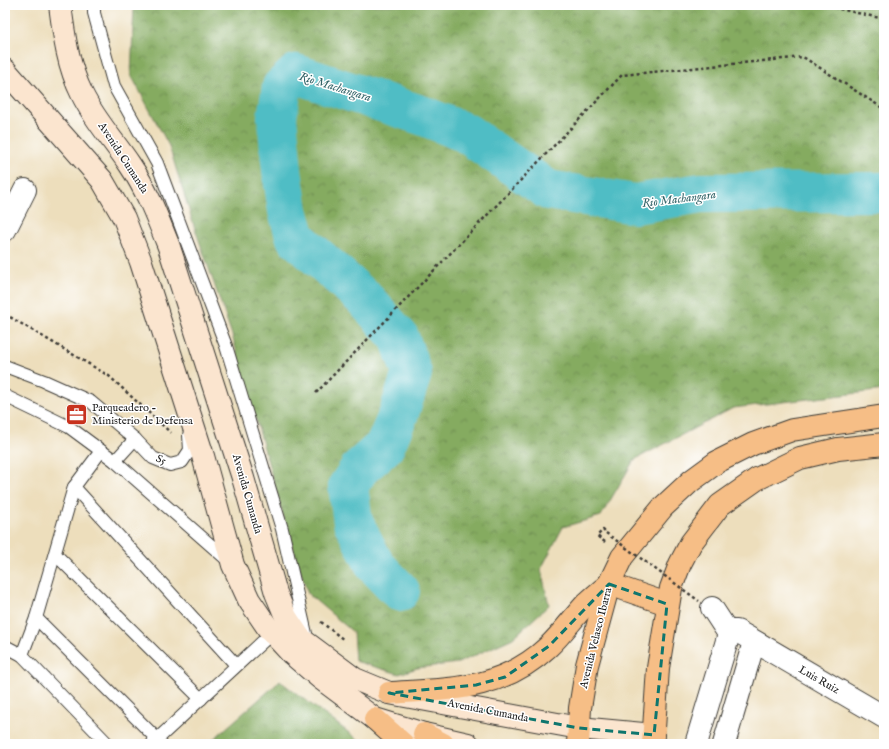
<svg xmlns="http://www.w3.org/2000/svg" width="889" height="749" font-family="'IM FELL English',serif">
  <style>
    .forest { fill: url(#forest-crowns); stroke: #50643e }
    .lines { fill: none; stroke-linecap: round; stroke-linejoin: round }
    .river { stroke: #4fbdc5; stroke-width: 40 }
    .service-casing { stroke: #3b3934; stroke-width: 14 }
    .minor-casing { stroke: #3b3934; stroke-width: 24 }
    .secondary-casing { stroke: #3b3934; stroke-width: 24 }
    .primary-casing { stroke: #3b3934; stroke-width: 24 }
    .path { stroke: #3b3934; stroke-width: 2.5; stroke-dasharray: 3 3; stroke-linecap: butt }
    .service { stroke: #fff; stroke-width: 12 }
    .minor { stroke: #fff; stroke-width: 22 }
    .secondary { stroke: #fbe5cf; stroke-width: 22 }
    .primary { stroke: #f6be86; stroke-width: 22 }
    .path-bridge { stroke: #3b3934; stroke-width: 2.5; stroke-dasharray: 3 3; stroke-linecap: butt }
    .marked { fill: none; stroke: #0f766e; stroke-width: 3; stroke-dasharray: 8 5; stroke-linejoin: round }
    .labels { text-anchor: middle; dominant-baseline: central; stroke-width: 3; stroke-linejoin: round; paint-order: stroke }
    .street-label { font-size: 11px; fill: #1c1c1c; stroke: #fff }
    .poi-label { font-size: 11px; fill: #1c1c1c; stroke: #fff; text-anchor: start }
    .water-label { font-size: 12px; font-style: italic; fill: #336468; stroke: #fff }
  </style>
  <defs>
    <pattern id="forest-crowns" width="20" height="18" patternUnits="userSpaceOnUse"><rect width="20" height="18" fill="#85ab61"/><path d="M2 6a3 3 0 1 1 6 0M12 15a3 3 0 1 1 6 0" fill="none" stroke="#6c8a4f"/></pattern>
  </defs>
  <rect width="100%" height="100%" fill="#fff"/>
  <filter id="ink" filterUnits="userSpaceOnUse"><feTurbulence type="fractalNoise" baseFrequency=".025" numOctaves="2"/><feDisplacementMap in="SourceGraphic" scale="8" xChannelSelector="R" yChannelSelector="G"/><feConvolveMatrix kernelMatrix="1 2 1 2 8 2 1 2 1" color-interpolation-filters="sRGB"/></filter>
  <filter id="wash" filterUnits="userSpaceOnUse"><feTurbulence type="fractalNoise" baseFrequency=".012" numOctaves="4" result="noise"/><feDisplacementMap in="SourceGraphic" scale="16" xChannelSelector="R" yChannelSelector="G"/><feGaussianBlur stdDeviation="0.9" result="paint"/><feColorMatrix in="noise" values="0 0 0 0 0 0 0 0 0 0 0 0 0 0 0 0 0 1.4 0 .05"/><feComposite in="paint" operator="in"/></filter>
  <g filter="url(#wash)">
    <rect width="100%" height="100%" fill="#eddebc"/>
    <g class="forest">
      <path d="M 134,5 L 884,5 L 884,390 L 733,408 L 634,460 L 601,516 L 563,527 L 541,569 L 549,605 L 513,638 L 458,663 L 417,668 L 399,674 L 355,661 L 353,632 L 308,594 L 288,533 L 232,335 L 193,223 L 169,146 L 131,75 Z"/>
      <path d="M 280,681 L 364,744 L 208,744 Z"/>
    </g>
    <g class="lines">
      <path class="river" d="M 400,591 L 375,565 L 353,522 L 348,486 L 360,468 L 385,446 L 399,413 L 412,373 L 399,337 L 363,297 L 296,238 L 288,211 L 282,171 L 277,117 L 282,87 L 296,74 L 424,116 L 466,133 L 548,190 L 635,204 L 701,193 L 884,192"/>
    </g>
  </g>
  <g filter="url(#ink)">
    <g class="lines">
      <defs>
        <g id="service">
          <path d="M 94,5 L 94,13 L 114,86 L 157,163 L 226,346 L 282,529 L 307,638"/>
          <path d="M 5,366 L 44,381 L 91,402 L 135,439 L 153,458 L 170,465 L 182,462 L 190,450 L 189,435"/>
          <path d="M 5,396 L 69,427 L 115,461 L 231,563"/>
          <path d="M 101,451 L 74,487 L 36,618 L 22,655 L 108,744"/>
          <path d="M 115,461 L 135,439"/>
          <path d="M 74,487 L 236,665"/>
          <path d="M 55,554 L 201,699"/>
          <path d="M 36,618 L 157,739"/>
          <path d="M 5,646 L 22,655"/>
          <path d="M 152,744 L 272,633"/>
        </g>
        <g id="minor">
          <path d="M 5,230 L 25,190"/>
          <path d="M 712,608 L 729,634"/>
          <path d="M 729,634 L 733,631 L 737,631 L 884,717"/>
          <path d="M 696,744 L 729,634"/>
          <path d="M 724,744 L 754,642"/>
        </g>
        <g id="secondary">
          <path d="M 60,5 C 64,36 68,66 82,94 C 94,119 114,141 130,165 C 147,190 158,219 169,247 L 243,478 L 276,593 L 286,617 L 300,638 L 355,679 L 389,693 L 579,728 L 654,735"/>
          <path d="M 5,70 L 102,180 L 124,218 L 141,262 L 203,456 L 233,565 L 249,600 L 268,628 L 292,654 L 320,678 L 375,719 L 424,734 L 468,744"/>
        </g>
        <g id="primary">
          <path d="M 389,693 C 449,689 501,691 548,647 C 562,634 573,618 586,604 C 593,597 601,591 609,584 L 667,604"/>
          <path d="M 375,719 L 403,744"/>
          <path d="M 424,734 L 443,744"/>
          <path d="M 578,744 L 580,708 L 587,665 L 609,584 L 622,557 L 663,507 L 691,481 L 717,462 L 753,444 L 792,430 L 884,416"/>
          <path d="M 653,744 L 658,668 L 671,588 L 680,564 L 691,543 L 720,505 L 757,479 L 800,458 L 838,449 L 884,444"/>
        </g>
      </defs>
      <use href="#service" class="service-casing"/>
      <use href="#minor" class="minor-casing"/>
      <use href="#secondary" class="secondary-casing"/>
      <use href="#primary" class="primary-casing"/>
      <g class="path">
        <path d="M 822,5 L 884,19"/>
        <path d="M 5,314 L 109,376 L 171,433"/>
        <path d="M 316,393 L 622,75 L 803,57 L 884,109"/>
        <path d="M 605,542 L 597,536 L 603,530 L 606,533"/>
        <path d="M 321,622 L 344,640"/>
      </g>
      <use href="#service" class="service"/>
      <use href="#minor" class="minor"/>
      <use href="#secondary" class="secondary"/>
      <use href="#primary" class="primary"/>
      <path class="path-bridge" d="M 606,533 L 699,601"/>
    </g>
  </g>
  <path class="marked" d="M 609,584 L 667,604 L 654,735 L 579,728 L 389,693 L 476,685 L 505,677 L 549,646 Z"/>
  <defs>
    <symbol id="office-square" viewBox="-11 -11 22 22"><rect x="-9" y="-9" width="18" height="18" rx="4" fill="#c8321e" stroke="#fff"/><path d="M-6-3h4V-5.5h4V-3h4V5H-6ZM-1-4.5V-3h2v-1.5ZM-6 0V1H6V0Z" fill="#fff"/></symbol>
  </defs>
  <g fill-rule="evenodd">
    <use href="#office-square" x="64" y="402" width="25" height="25"/>
  </g>
  <g class="labels">
    <g class="street-label">
      <text transform="translate(123 158) rotate(57)">Avenida Cumanda</text>
      <text transform="translate(161 460) rotate(25)">S5</text>
      <text transform="translate(247 494) rotate(74)">Avenida Cumanda</text>
      <text transform="translate(596 638) rotate(-76)">Avenida Velasco Ibarra</text>
      <text transform="translate(819 680) rotate(30)">Luis Ruiz</text>
      <text transform="translate(488 711) rotate(11)">Avenida Cumanda</text>
    </g>
    <g class="poi-label">
      <text x="92" y="408">Parqueadero -<tspan x="92" dy="13">Ministerio de Defensa</tspan></text>
    </g>
    <g class="water-label">
      <text transform="translate(335 87) rotate(17)">Rio Machangara</text>
      <text transform="translate(679 199) rotate(-7)">Rio Machangara</text>
    </g>
  </g>
  <rect width="889" height="749" fill="none" stroke="#fff" stroke-width="20"/>
</svg>
